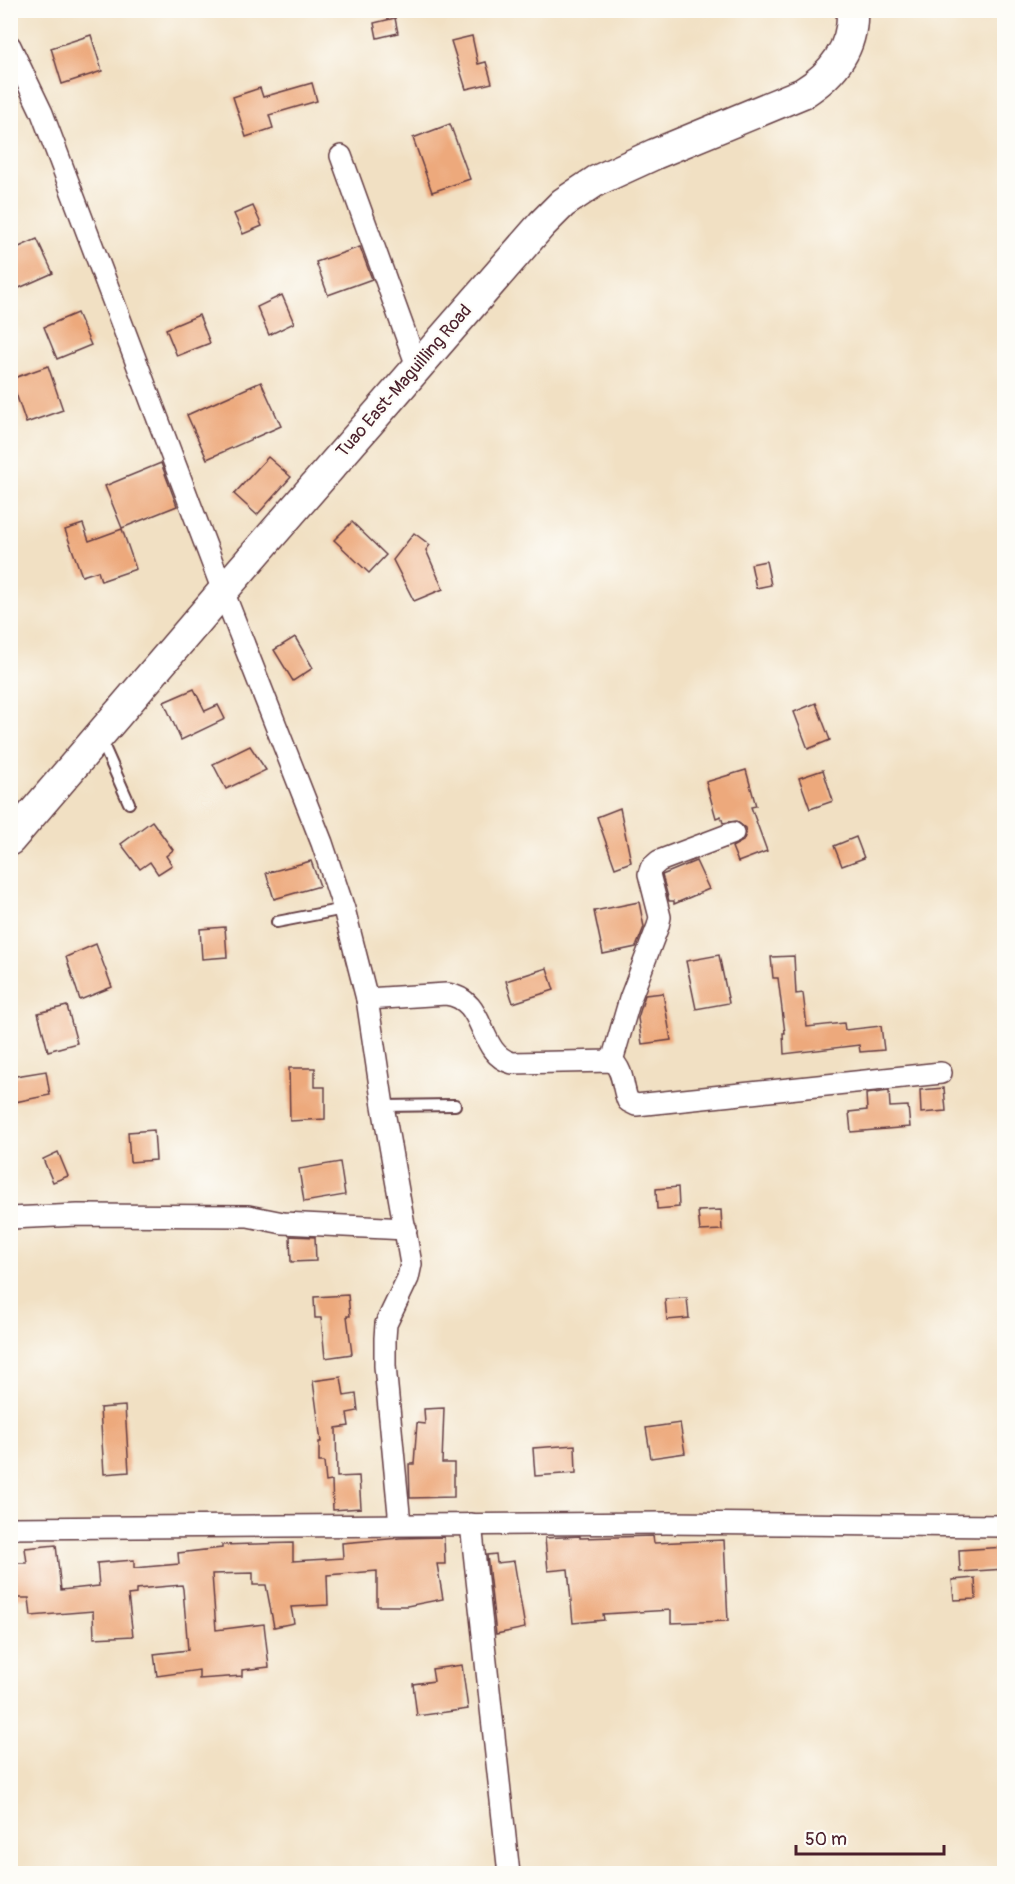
<svg xmlns="http://www.w3.org/2000/svg" width="1015" height="1884" font-family="Pangolin,sans-serif">
  <style>
    .building { fill: #eda97c }
    .lines { fill: none; stroke-linecap: round; stroke-linejoin: round }
    .service-casing { stroke: #633c42; stroke-width: 14 }
    .minor-casing { stroke: #633c42; stroke-width: 24 }
    .secondary-casing { stroke: #633c42; stroke-width: 33 }
    .service { stroke: #fff; stroke-width: 10 }
    .minor { stroke: #fff; stroke-width: 21 }
    .secondary { stroke: #fff; stroke-width: 30 }
    .labels { text-anchor: middle; dominant-baseline: central; stroke-width: 4.5; stroke-linejoin: round; paint-order: stroke }
    .street-label { font-size: 18px; fill: #4a1f2b; stroke: #fdfcf7 }
  </style>
  <rect width="100%" height="100%" fill="#fdfcf7"/>
  <filter id="ink" filterUnits="userSpaceOnUse"><feTurbulence type="fractalNoise" baseFrequency=".0167" numOctaves="2"/><feDisplacementMap in="SourceGraphic" scale="12" xChannelSelector="R" yChannelSelector="G"/><feConvolveMatrix kernelMatrix="1 2 1 2 8 2 1 2 1" color-interpolation-filters="sRGB"/></filter>
  <filter id="wash" filterUnits="userSpaceOnUse"><feTurbulence type="fractalNoise" baseFrequency=".008" numOctaves="4" result="noise"/><feDisplacementMap in="SourceGraphic" scale="24" xChannelSelector="R" yChannelSelector="G"/><feGaussianBlur stdDeviation="1.35" result="paint"/><feColorMatrix in="noise" values="0 0 0 0 0 0 0 0 0 0 0 0 0 0 0 0 0 1.4 0 .05"/><feComposite in="paint" operator="in"/></filter>
  <g filter="url(#wash)">
    <rect width="100%" height="100%" fill="#f1e0c3"/>
    <g id="blocks">
      <g class="building">
        <path d="M 395,18 L 398,33 L 377,38 L 374,23 Z"/>
        <path d="M 91,35 L 102,71 L 62,84 L 51,48 Z"/>
        <path d="M 472,36 L 478,64 L 486,62 L 492,83 L 466,89 L 451,41 Z"/>
        <path d="M 312,83 L 317,101 L 269,115 L 273,128 L 246,137 L 233,97 L 260,88 L 263,97 Z"/>
        <path d="M 450,124 L 470,179 L 432,192 L 413,138 Z"/>
        <path d="M 253,206 L 262,226 L 243,234 L 234,214 Z"/>
        <path d="M 37,239 L 53,273 L 10,292 L 10,251 Z"/>
        <path d="M 360,247 L 372,279 L 328,295 L 316,262 Z"/>
        <path d="M 282,295 L 294,323 L 269,335 L 257,307 Z"/>
        <path d="M 77,313 L 91,345 L 57,359 L 44,327 Z"/>
        <path d="M 199,315 L 210,343 L 177,356 L 166,329 Z"/>
        <path d="M 48,366 L 63,410 L 26,423 L 11,379 Z"/>
        <path d="M 261,382 L 281,426 L 207,459 L 187,415 Z"/>
        <path d="M 268,457 L 291,477 L 257,515 L 234,494 Z"/>
        <path d="M 161,463 L 177,506 L 122,528 L 105,486 Z"/>
        <path d="M 352,522 L 386,555 L 369,573 L 334,540 Z"/>
        <path d="M 83,524 L 89,541 L 122,529 L 136,569 L 101,581 L 98,571 L 82,576 L 65,530 Z"/>
        <path d="M 414,533 L 430,545 L 426,550 L 443,589 L 414,601 L 393,560 Z"/>
        <path d="M 766,561 L 771,585 L 756,588 L 751,564 Z"/>
        <path d="M 295,637 L 313,668 L 293,681 L 274,650 Z"/>
        <path d="M 194,689 L 205,711 L 218,705 L 225,719 L 181,740 L 164,702 Z"/>
        <path d="M 816,703 L 830,740 L 808,749 L 794,712 Z"/>
        <path d="M 250,746 L 266,770 L 226,789 L 213,764 Z"/>
        <path d="M 746,770 L 756,806 L 751,807 L 767,851 L 738,862 L 732,847 L 743,841 L 746,834 L 745,828 L 736,821 L 723,823 L 721,816 L 716,818 L 706,782 Z"/>
        <path d="M 823,770 L 833,801 L 810,809 L 799,778 Z"/>
        <path d="M 620,808 L 631,862 L 615,868 L 597,817 Z"/>
        <path d="M 152,821 L 173,850 L 166,856 L 172,865 L 158,874 L 150,862 L 140,869 L 121,844 Z"/>
        <path d="M 856,837 L 864,858 L 842,866 L 834,846 Z"/>
        <path d="M 311,861 L 320,886 L 274,899 L 266,873 Z"/>
        <path d="M 696,861 L 709,889 L 674,904 L 674,901 L 669,901 L 662,875 Z"/>
        <path d="M 639,902 L 644,927 L 636,947 L 603,954 L 594,911 Z"/>
        <path d="M 225,927 L 227,957 L 202,959 L 200,929 Z"/>
        <path d="M 96,944 L 112,987 L 80,1000 L 66,957 Z"/>
        <path d="M 719,955 L 729,1003 L 696,1009 L 686,961 Z"/>
        <path d="M 794,956 L 796,994 L 803,993 L 807,1027 L 844,1023 L 845,1030 L 881,1026 L 884,1050 L 860,1052 L 859,1045 L 784,1054 L 783,1033 L 785,1033 L 778,978 L 773,978 L 771,957 Z"/>
        <path d="M 547,968 L 554,990 L 513,1003 L 506,981 Z"/>
        <path d="M 663,993 L 671,1040 L 642,1044 L 638,1018 L 645,995 Z"/>
        <path d="M 67,1006 L 77,1043 L 48,1051 L 38,1013 Z"/>
        <path d="M 289,1068 L 315,1068 L 315,1087 L 325,1087 L 325,1119 L 290,1121 Z"/>
        <path d="M 46,1071 L 50,1095 L 10,1103 L 10,1077 Z"/>
        <path d="M 944,1088 L 946,1111 L 921,1113 L 920,1090 Z"/>
        <path d="M 889,1091 L 890,1107 L 908,1106 L 910,1127 L 851,1132 L 849,1112 L 867,1110 L 866,1094 Z"/>
        <path d="M 154,1130 L 156,1160 L 130,1162 L 128,1132 Z"/>
        <path d="M 58,1152 L 68,1176 L 53,1182 L 43,1159 Z"/>
        <path d="M 340,1162 L 345,1195 L 304,1202 L 299,1169 Z"/>
        <path d="M 678,1187 L 679,1207 L 657,1209 L 656,1189 Z"/>
        <path d="M 721,1210 L 722,1230 L 700,1231 L 698,1211 Z"/>
        <path d="M 290,1236 L 315,1237 L 316,1261 L 291,1262 Z"/>
        <path d="M 348,1295 L 350,1316 L 347,1316 L 352,1354 L 325,1358 L 321,1318 L 315,1318 L 314,1297 Z"/>
        <path d="M 687,1298 L 689,1318 L 667,1320 L 665,1299 Z"/>
        <path d="M 341,1377 L 344,1396 L 356,1394 L 358,1411 L 347,1413 L 349,1426 L 336,1428 L 337,1477 L 359,1476 L 361,1508 L 333,1510 L 332,1481 L 326,1482 L 324,1462 L 319,1462 L 319,1442 L 321,1442 L 313,1381 Z"/>
        <path d="M 125,1406 L 129,1472 L 104,1474 L 100,1408 Z"/>
        <path d="M 444,1408 L 442,1463 L 454,1463 L 454,1497 L 410,1498 L 409,1464 L 414,1464 L 417,1423 L 425,1424 L 424,1409 Z"/>
        <path d="M 680,1423 L 685,1453 L 651,1458 L 646,1428 Z"/>
        <path d="M 575,1445 L 576,1473 L 535,1476 L 533,1448 Z"/>
        <path d="M 580,1536 L 580,1538 L 653,1536 L 654,1543 L 724,1540 L 728,1621 L 671,1623 L 671,1610 L 603,1614 L 604,1620 L 573,1623 L 568,1569 L 548,1571 L 545,1538 Z"/>
        <path d="M 444,1537 L 445,1564 L 437,1564 L 443,1599 L 407,1606 L 377,1606 L 377,1571 L 327,1575 L 328,1605 L 291,1607 L 294,1623 L 274,1627 L 266,1585 L 253,1585 L 253,1573 L 212,1574 L 216,1630 L 264,1624 L 269,1667 L 242,1670 L 242,1676 L 199,1679 L 199,1670 L 157,1676 L 154,1654 L 188,1650 L 183,1589 L 182,1585 L 136,1589 L 136,1594 L 128,1595 L 133,1636 L 94,1638 L 93,1611 L 31,1616 L 29,1598 L 10,1598 L 10,1563 L 27,1563 L 25,1548 L 56,1545 L 61,1590 L 99,1586 L 97,1563 L 134,1560 L 134,1568 L 179,1564 L 178,1553 L 222,1548 L 222,1545 L 293,1543 L 293,1561 L 343,1558 L 342,1543 L 400,1538 Z"/>
        <path d="M 1005,1547 L 1005,1569 L 960,1572 L 959,1550 Z"/>
        <path d="M 496,1554 L 497,1563 L 514,1561 L 525,1628 L 496,1634 L 487,1555 Z"/>
        <path d="M 975,1578 L 976,1599 L 954,1600 L 952,1580 Z"/>
        <path d="M 462,1665 L 468,1709 L 417,1716 L 413,1684 L 434,1681 L 432,1669 Z"/>
      </g>
    </g>
  </g>
  <g filter="url(#ink)">
    <use href="#blocks" fill-opacity="0" stroke="#633c42" stroke-width="1.5"/>
    <g class="lines">
      <defs>
        <g id="service">
          <path d="M 101,740 L 129,803"/>
          <path d="M 277,922 L 344,909"/>
          <path d="M 383,1106 L 455,1105"/>
        </g>
        <g id="minor">
          <path d="M 10,46 L 42,113 L 223,591 L 322,843 L 344,909 L 367,999 L 383,1106 L 411,1264 L 408,1278 L 386,1324 L 385,1338 L 385,1366 L 400,1524"/>
          <path d="M 341,156 L 417,366"/>
          <path d="M 367,999 L 446,994 C 488,999 476,1053 512,1063 L 612,1061 C 624,1070 622,1088 628,1101 L 636,1105 L 941,1073"/>
          <path d="M 612,1061 L 630,999 L 658,926 L 660,917 L 649,874 L 651,868 L 659,861 L 733,833"/>
          <path d="M 10,1218 L 78,1215 L 248,1216 L 283,1223 L 406,1229"/>
          <path d="M 471,1524 L 509,1874"/>
          <path d="M 10,1528 L 666,1523 L 1004,1526"/>
        </g>
        <path id="secondary" d="M 10,840 L 229,584 L 542,224 L 563,203 L 596,181 L 655,154 L 803,93 C 833,74 854,48 852,10"/>
      </defs>
      <use href="#service" class="service-casing"/>
      <use href="#minor" class="minor-casing"/>
      <use href="#secondary" class="secondary-casing"/>
      <use href="#service" class="service"/>
      <use href="#minor" class="minor"/>
      <use href="#secondary" class="secondary"/>
    </g>
  </g>
  <g class="labels">
    <g class="street-label">
      <text transform="translate(404 381) rotate(-49)">Tuao East-Maguilling Road</text>
    </g>
  </g>
  <rect width="1015" height="1884" fill="none" stroke="#fdfcf7" stroke-width="36"/>
  <path d="M796 1845v9h148v-9" fill="none" stroke="#4a1f2b" stroke-width="3"/>
  <text x="805" y="1845" font-size="18" fill="#4a1f2b" stroke="#fdfcf7" stroke-width="4.5" paint-order="stroke">50 m</text>
</svg>
